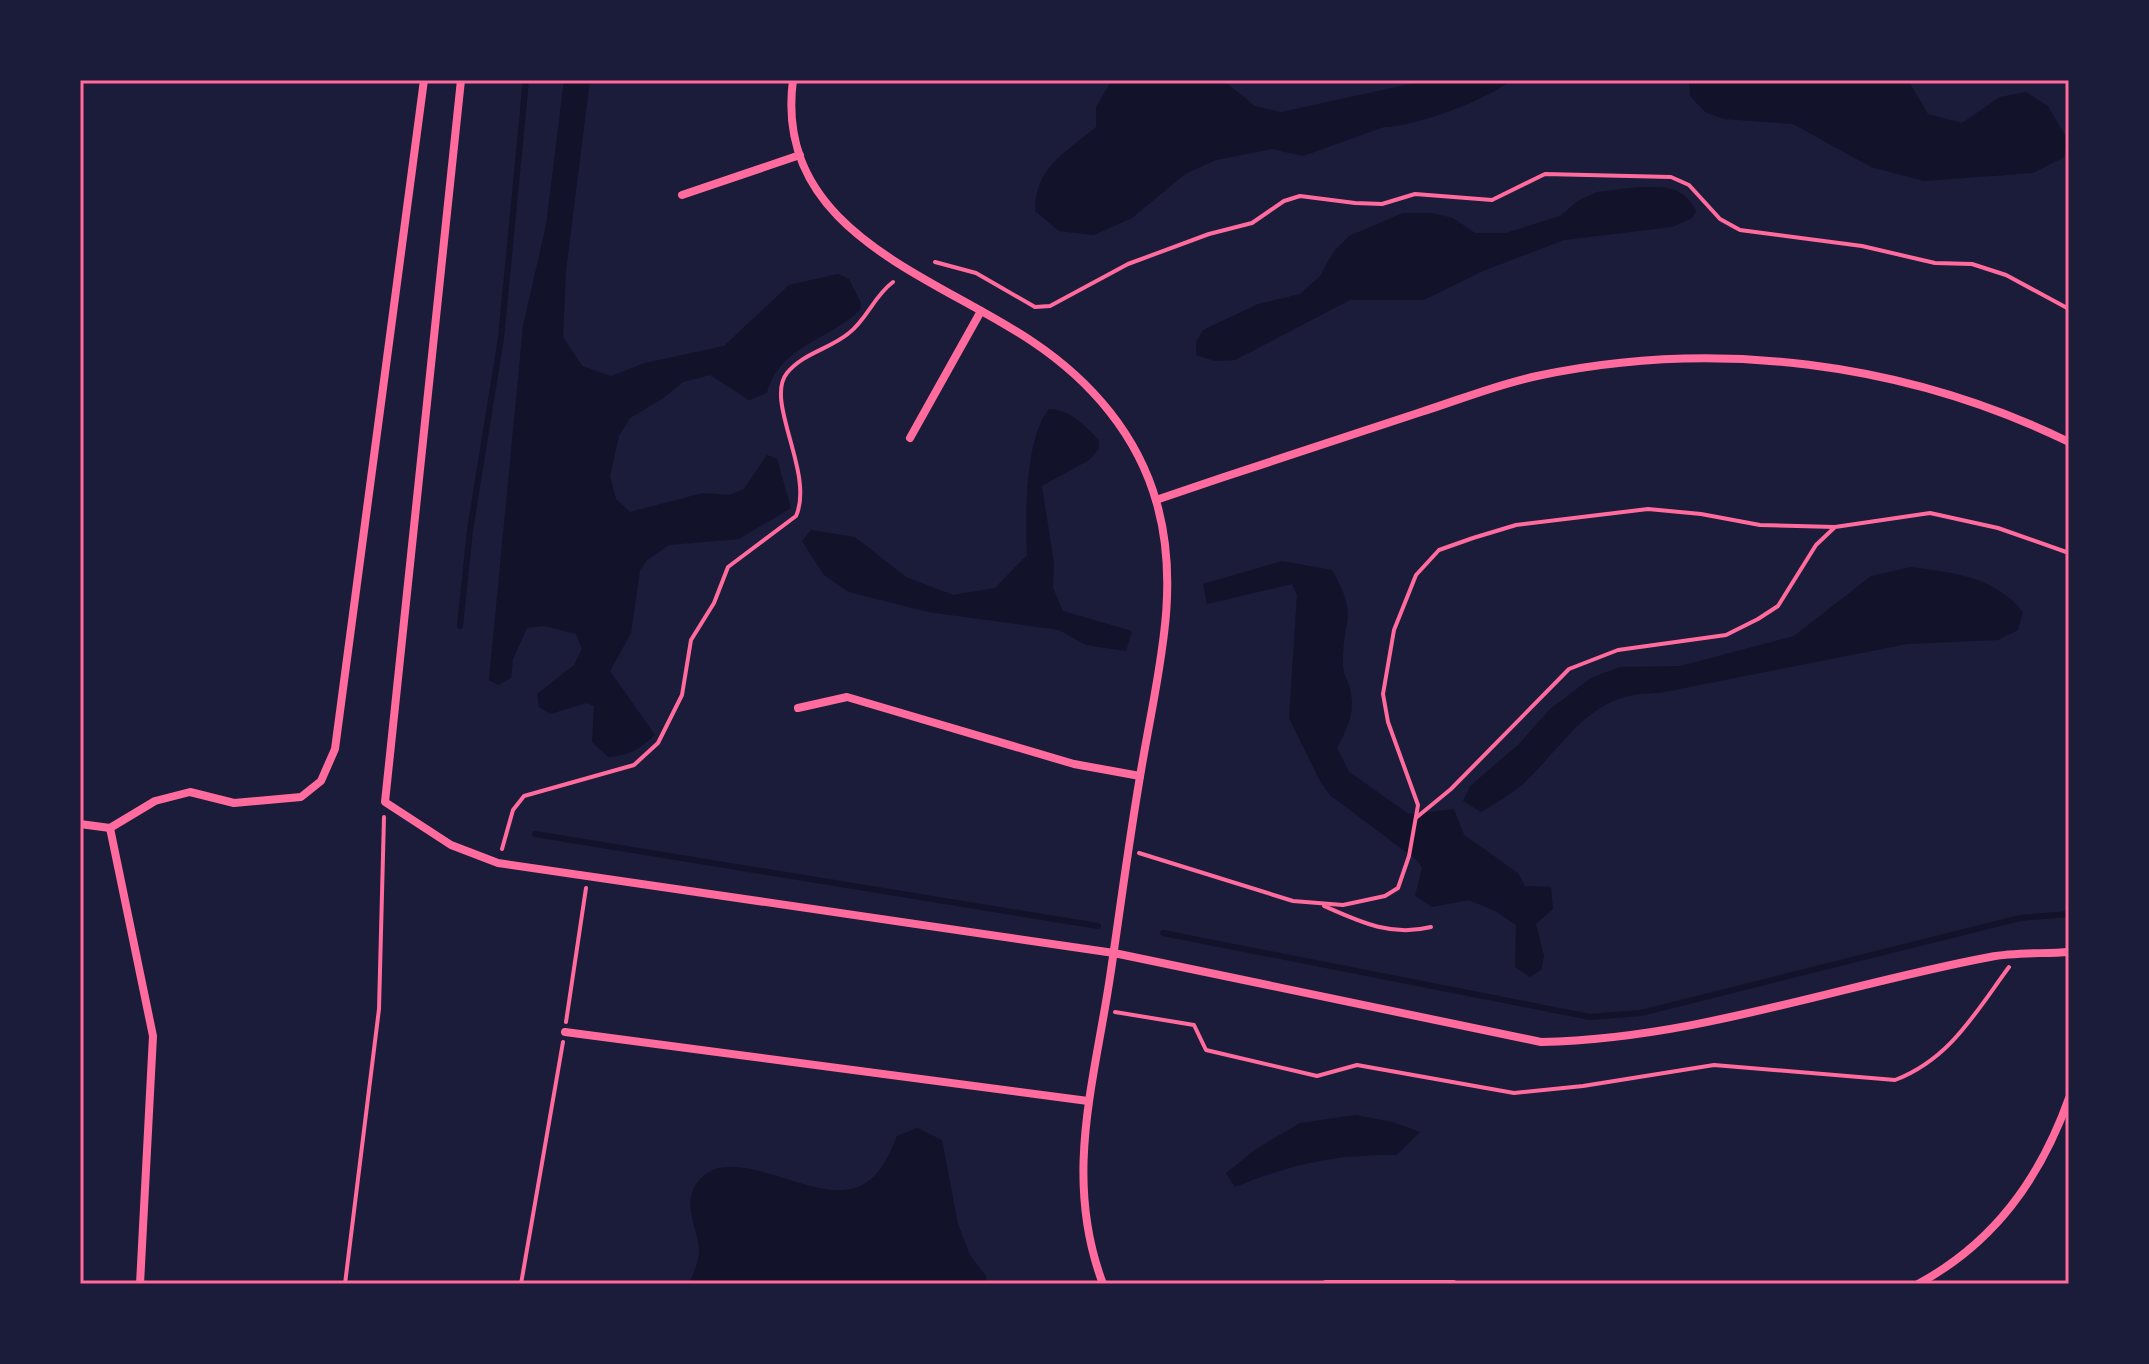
<svg xmlns="http://www.w3.org/2000/svg" width="2149" height="1364" font-family="Barlow,sans-serif">
  <style>
    .water { fill: #12122b }
    .lines { fill: none; stroke-linecap: round; stroke-linejoin: round }
    .stream { stroke: #12122b; stroke-width: 6 }
    .path { stroke: #ff6b9d; stroke-width: 4 }
    .minor { stroke: #ff6b9d; stroke-width: 8 }
    .neatline { fill: none; stroke: #ff6b9d; stroke-width: 3 }
  </style>
  <rect width="100%" height="100%" fill="#1b1b3a"/>
  <g class="water">
    <path d="M 564,80 L 590,80 L 566,271 L 563,337 L 582,366 L 611,376 L 645,363 L 724,346 L 789,285 L 838,274 L 849,279 L 861,303 L 860,310 C 828,341 779,346 767,393 L 749,400 L 710,375 L 683,382 L 662,399 L 630,418 L 619,436 L 610,476 L 616,499 L 630,512 L 703,493 L 729,495 L 744,489 L 767,455 L 777,459 L 791,508 L 739,539 L 669,545 L 647,560 L 640,570 L 631,633 L 610,671 L 655,735 C 640,749 629,756 608,757 L 592,742 L 594,706 L 587,703 L 550,714 L 539,707 L 537,694 L 574,665 L 582,649 L 576,634 L 545,626 L 527,628 L 513,659 L 511,678 L 498,685 L 489,680 L 523,326 L 546,225 Z"/>
    <path d="M 1112,80 L 1223,80 L 1255,106 L 1281,112 L 1429,80 L 1511,80 C 1488,100 1414,127 1384,127 L 1303,156 L 1272,149 L 1216,160 L 1185,174 L 1132,218 L 1094,235 L 1059,231 L 1035,211 C 1035,167 1065,153 1096,127 L 1096,107 Z"/>
    <path d="M 1689,80 L 1908,80 L 1928,114 L 1962,123 L 2000,97 L 2026,92 L 2048,106 L 2067,139 L 2064,157 L 2033,173 L 1924,181 L 1871,167 L 1793,124 L 1724,119 L 1705,112 L 1690,96 Z"/>
    <path d="M 1639,187 C 1665,187 1683,185 1696,211 L 1692,218 L 1672,227 L 1564,240 L 1483,271 L 1424,300 L 1350,300 L 1235,360 L 1215,361 L 1196,355 L 1196,342 L 1203,330 L 1258,304 L 1300,294 L 1320,276 L 1334,251 L 1349,236 L 1403,213 L 1431,213 L 1453,218 L 1475,233 L 1506,233 L 1560,216 L 1579,200 L 1597,192 Z"/>
    <path d="M 1049,409 C 1070,409 1085,426 1099,440 L 1099,449 L 1089,460 L 1042,486 L 1054,564 L 1053,588 L 1063,611 L 1132,631 L 1126,651 L 1086,645 L 1059,630 L 928,612 L 849,592 L 824,575 L 802,541 L 811,530 L 855,537 L 906,577 L 953,595 L 995,588 L 1027,555 C 1025,518 1025,437 1049,409 Z"/>
    <path d="M 1282,561 L 1332,570 C 1360,620 1342,617 1343,665 C 1343,674 1348,681 1350,689 C 1356,713 1347,728 1337,748 L 1349,772 L 1409,814 L 1454,809 L 1464,835 L 1518,873 L 1525,886 L 1551,887 L 1553,909 L 1536,924 L 1544,956 L 1541,970 L 1530,977 L 1515,967 L 1516,925 L 1495,911 L 1469,900 L 1432,907 L 1415,896 L 1422,868 L 1418,861 L 1331,796 L 1321,783 L 1289,718 L 1297,595 L 1292,584 L 1207,604 L 1203,584 Z"/>
    <path d="M 1911,567 C 1954,573 1994,576 2023,612 L 2018,630 L 1998,640 L 1907,644 L 1659,693 C 1592,691 1571,737 1528,779 C 1514,793 1498,802 1481,812 L 1463,801 L 1470,786 L 1518,745 L 1549,710 L 1591,678 L 1620,667 L 1680,666 L 1794,636 L 1871,576 Z"/>
    <path d="M 1356,1115 L 1392,1122 L 1420,1132 L 1397,1155 C 1334,1154 1292,1164 1235,1187 L 1226,1173 L 1256,1149 L 1300,1123 Z"/>
    <path d="M 917,1128 L 942,1140 L 958,1224 L 970,1255 L 986,1276 L 986,1284 L 689,1284 C 693,1275 700,1259 699,1249 C 697,1226 682,1205 697,1183 C 732,1134 822,1215 867,1182 C 883,1171 890,1153 897,1136 Z"/>
  </g>
  <g class="lines">
    <g class="stream">
      <path d="M 460,626 L 470,530 L 501,338 L 526,80"/>
      <path d="M 535,834 L 1098,926"/>
      <path d="M 1163,933 L 1590,1017 L 1641,1013 L 2020,918 L 2069,914"/>
    </g>
    <g class="path">
      <path d="M 935,262 L 976,273 L 1035,307 L 1050,306 L 1128,264 L 1209,234 L 1252,223 L 1284,201 L 1300,196 L 1355,203 L 1382,204 L 1415,194 L 1492,200 L 1545,174 L 1671,177 L 1689,185 L 1720,219 L 1740,230 L 1862,246 L 1935,263 L 1972,264 L 2006,275 L 2069,309"/>
      <path d="M 1417,817 L 1451,789 L 1569,669 L 1618,650 L 1726,635 L 1758,619 L 1778,606 L 1816,545 L 1834,528"/>
      <path d="M 502,849 L 513,810 L 524,796 L 634,765 L 658,743 L 682,695 L 691,640 L 714,603 L 728,567 L 796,516 C 815,474 764,401 787,373 C 803,353 830,349 849,333 C 867,319 874,296 893,282"/>
      <path d="M 1139,853 L 1293,901 L 1343,905 L 1385,896 L 1398,888 L 1409,856 L 1418,805 L 1388,722 L 1383,694 L 1394,630 L 1416,575 L 1439,550 L 1473,538 L 1516,525 L 1648,509 L 1701,514 L 1760,525 L 1835,527 L 1930,513 L 1998,528 L 2069,553"/>
      <path d="M 1324,906 C 1360,922 1391,937 1431,927"/>
      <path d="M 1115,1012 L 1194,1025 L 1206,1050 L 1317,1076 L 1357,1065 L 1514,1093 L 1583,1086 L 1714,1065 L 1895,1080 C 1950,1059 1975,1013 2009,967"/>
      <path d="M 566,1022 L 586,888"/>
      <path d="M 345,1284 L 379,1009 L 384,817"/>
      <path d="M 521,1284 L 563,1042"/>
    </g>
    <g class="minor">
      <path d="M 461,80 L 385,802 L 451,845 L 498,863 L 1114,953 L 1541,1042 C 1695,1039 1840,985 1990,957 C 2015,952 2043,954 2069,952"/>
      <path d="M 793,80 C 773,232 934,275 1033,342 C 1091,381 1138,435 1157,504 C 1179,582 1161,659 1147,737 C 1132,816 1122,897 1110,977 C 1094,1084 1063,1178 1103,1284"/>
      <path d="M 682,195 L 800,155"/>
      <path d="M 910,438 L 981,311"/>
      <path d="M 1156,500 C 1244,470 1332,441 1421,412 C 1459,400 1498,384 1537,376 C 1716,338 1905,362 2069,442"/>
      <path d="M 798,708 L 847,697 L 1074,764 L 1140,776"/>
      <path d="M 80,824 L 110,828 L 155,801 L 190,792 L 234,803 L 301,797 L 321,781 L 335,749 L 424,80"/>
      <path d="M 110,828 L 153,1036 L 140,1284"/>
      <path d="M 565,1032 L 1088,1101"/>
      <path d="M 1326,1284 L 1453,1284"/>
      <path d="M 1918,1284 C 1994,1243 2040,1179 2069,1098"/>
    </g>
  </g>
  <rect width="2149" height="1364" fill="none" stroke="#1b1b3a" stroke-width="164"/>
  <rect x="82" y="82" width="1985" height="1200" class="neatline"/>
</svg>
